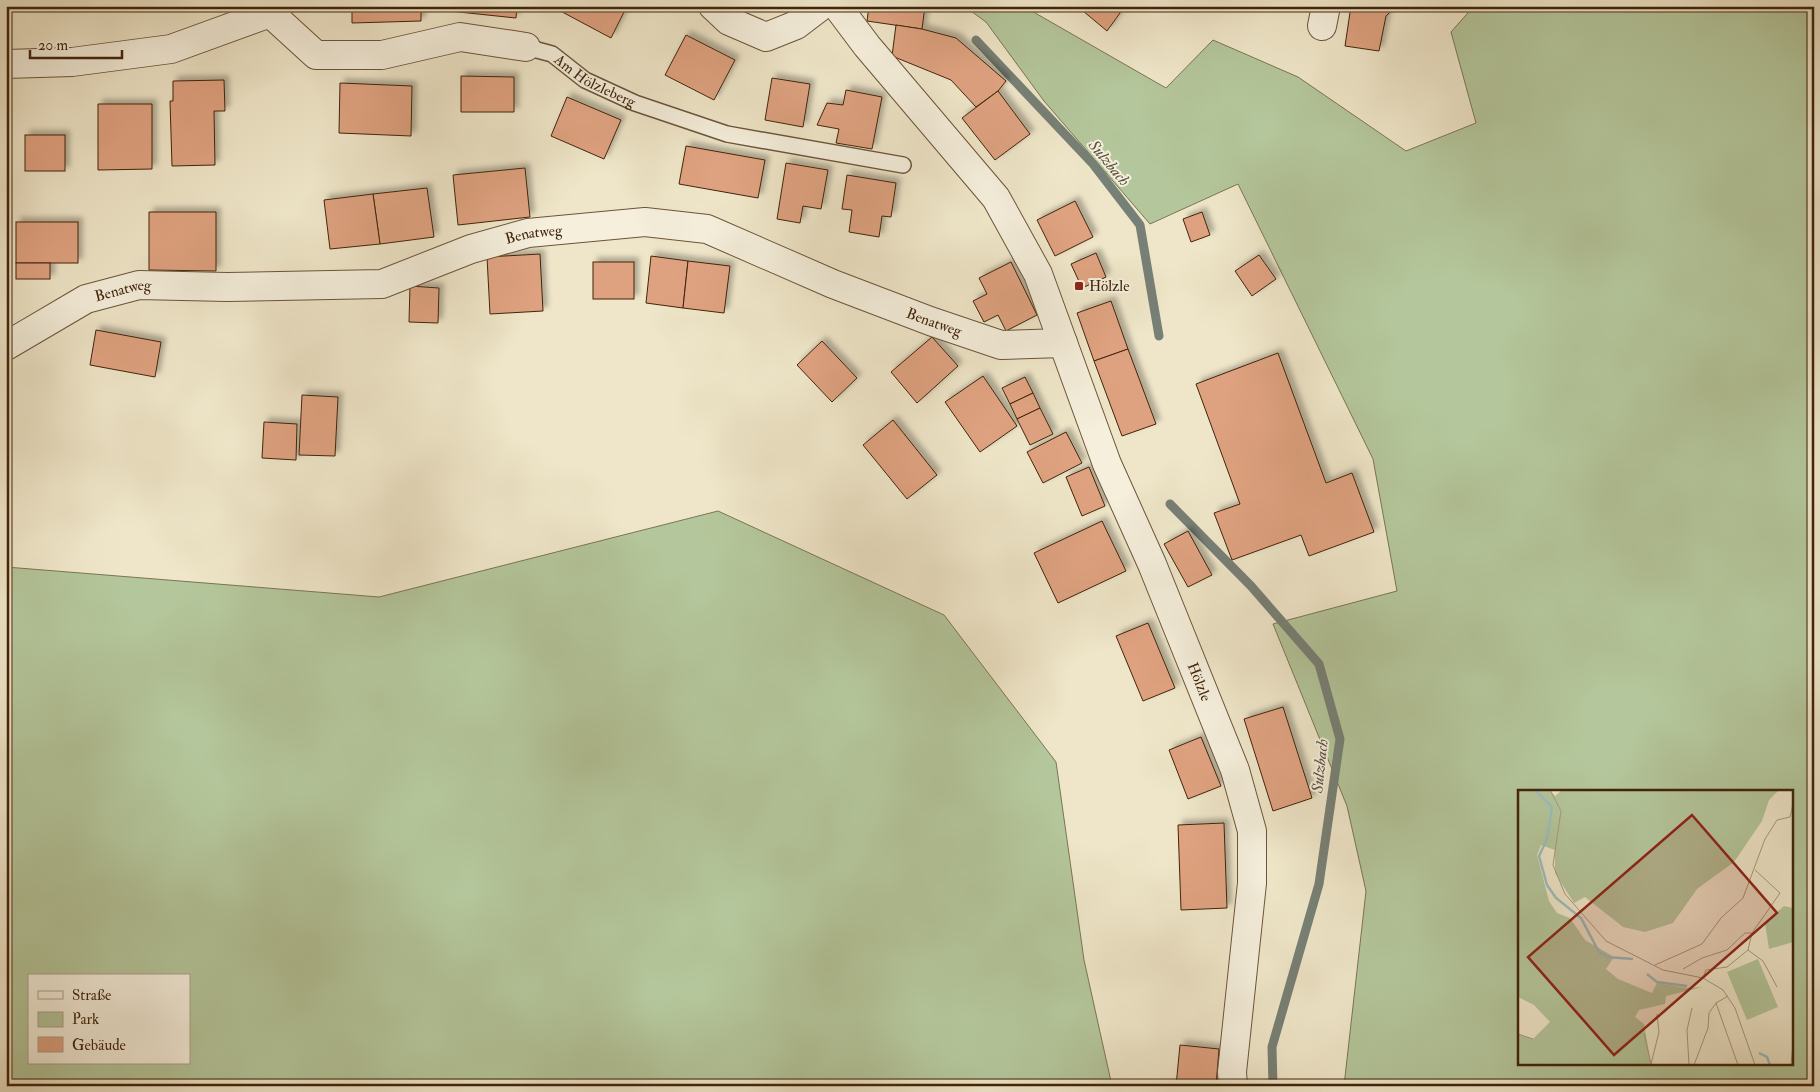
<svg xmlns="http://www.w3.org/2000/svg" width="1820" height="1092" font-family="'IM FELL Double Pica',serif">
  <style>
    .green { fill: #b4c69b; stroke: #7a7553; fill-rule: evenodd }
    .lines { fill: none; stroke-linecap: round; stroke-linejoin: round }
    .stream { stroke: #778076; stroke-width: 9 }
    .building { fill: #dfa280; stroke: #40240b; filter: url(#shadow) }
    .service-casing { stroke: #6c543a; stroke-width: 18 }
    .minor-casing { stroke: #6c543a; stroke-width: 30 }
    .tertiary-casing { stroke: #6c543a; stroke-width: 30 }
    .service { stroke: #f5efdc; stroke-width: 15 }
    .minor { stroke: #f5efdc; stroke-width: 28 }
    .tertiary { stroke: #f5efdc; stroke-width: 28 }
    .poi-dot { fill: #8f2418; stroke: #f5efdc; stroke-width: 2 }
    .labels { text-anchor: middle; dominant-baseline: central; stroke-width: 4; stroke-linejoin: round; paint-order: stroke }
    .street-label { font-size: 15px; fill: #40240b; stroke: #f5efdc }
    .poi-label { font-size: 15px; fill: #40240b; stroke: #f5efdc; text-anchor: start }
    .water-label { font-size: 16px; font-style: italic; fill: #5c5241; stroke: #f5efdc }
    .inset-river { fill: none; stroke: #9cbebe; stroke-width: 2.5 }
    .inset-road { fill: none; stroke: #a9987d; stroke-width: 1 }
    .view { fill: #8f2418; fill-opacity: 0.15; stroke: #8f2418; stroke-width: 2.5 }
    .inset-edge { fill: none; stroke: #40240b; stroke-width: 2.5 }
  </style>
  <defs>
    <filter id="shadow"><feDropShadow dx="4.5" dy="-4.5" stdDeviation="2.5" flood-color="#0004"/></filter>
  </defs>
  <rect width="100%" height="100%" fill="#efe6c9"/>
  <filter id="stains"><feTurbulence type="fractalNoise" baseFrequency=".004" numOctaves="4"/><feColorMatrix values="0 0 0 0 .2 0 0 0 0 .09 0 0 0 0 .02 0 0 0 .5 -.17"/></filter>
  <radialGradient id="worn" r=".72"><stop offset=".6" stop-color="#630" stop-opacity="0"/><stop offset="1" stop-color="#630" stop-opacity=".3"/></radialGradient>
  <g class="green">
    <path d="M 6,6 L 134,6 L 132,9 L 6,9 Z"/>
    <path d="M 964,6 L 1023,6 L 1166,88 L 1213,40 L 1298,77 L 1406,151 L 1476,123 L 1451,32 L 1474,6 L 1814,6 L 1814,1086 L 1344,1086 L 1366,891 L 1347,806 L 1273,624 L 1397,591 L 1373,459 L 1238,184 L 1150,224 L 1044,101 L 986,22 ZM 1519,791 L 1791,791 L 1791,1063 L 1519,1063 Z"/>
    <path d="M 718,511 L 944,615 L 1056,762 L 1084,960 L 1112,1086 L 6,1086 L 6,567 L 379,597 ZM 29,976 L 189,976 L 189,1063 L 29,1063 Z"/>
  </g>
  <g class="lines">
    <g class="stream">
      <path d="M 976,40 L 1093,164 L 1140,225 L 1159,336"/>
      <path d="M 1170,504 L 1251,586 L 1319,664 L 1340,739 L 1319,884 L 1272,1047 L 1273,1086"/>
    </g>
  </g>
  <g class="building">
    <path d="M 352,6 L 421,6 L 421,21 L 352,23 Z"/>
    <path d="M 450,6 L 517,6 L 516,18 L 449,11 Z"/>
    <path d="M 551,6 L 627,6 L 611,38 Z"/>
    <path d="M 869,6 L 925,6 L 922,29 L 867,21 Z"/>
    <path d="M 1077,6 L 1125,6 L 1107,31 Z"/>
    <path d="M 1351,6 L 1397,6 L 1386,16 L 1379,51 L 1345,46 Z"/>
    <path d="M 896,25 L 922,29 L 956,38 L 1006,81 L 998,91 L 976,107 L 951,80 L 892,56 Z"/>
    <path d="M 686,35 L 735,60 L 714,100 L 665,75 Z"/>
    <path d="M 461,76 L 514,77 L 514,112 L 461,112 Z"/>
    <path d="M 772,78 L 810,84 L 803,127 L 765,120 Z"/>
    <path d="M 224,80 L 225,111 L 214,111 L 215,165 L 172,166 L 170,101 L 173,101 L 173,81 Z"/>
    <path d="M 340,83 L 412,86 L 411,136 L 339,133 Z"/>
    <path d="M 846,90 L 882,97 L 872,149 L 836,143 L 839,129 L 817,125 L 827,103 L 843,105 Z"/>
    <path d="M 998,91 L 1030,134 L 995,160 L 962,118 Z"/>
    <path d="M 567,97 L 621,120 L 604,159 L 551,136 Z"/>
    <path d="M 98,104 L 152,104 L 152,169 L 98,170 Z"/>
    <rect x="25" y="135" width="40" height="36"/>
    <path d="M 686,146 L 765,160 L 758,198 L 679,184 Z"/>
    <path d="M 786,163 L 828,170 L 821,209 L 803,206 L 800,223 L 777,219 Z"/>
    <path d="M 525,168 L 530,217 L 458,225 L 453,175 Z"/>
    <path d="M 847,175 L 896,183 L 891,217 L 882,216 L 879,237 L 849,232 L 852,210 L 842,209 Z"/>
    <path d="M 427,188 L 434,237 L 380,244 L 373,194 Z"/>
    <path d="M 373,194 L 380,244 L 330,249 L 324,200 Z"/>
    <path d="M 1075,201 L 1093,237 L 1055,256 L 1037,220 Z"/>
    <path d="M 149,212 L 216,212 L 216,271 L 149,270 Z"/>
    <path d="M 1202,212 L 1210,235 L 1191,242 L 1183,219 Z"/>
    <rect x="16" y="222" width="62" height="41"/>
    <path d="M 1096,253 L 1106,277 L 1082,288 L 1071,264 Z"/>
    <path d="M 540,254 L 543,311 L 490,314 L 487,257 Z"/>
    <path d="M 1259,255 L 1276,279 L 1252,296 L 1235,271 Z"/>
    <path d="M 651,256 L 688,261 L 683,308 L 646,303 Z"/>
    <path d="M 688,261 L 730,266 L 724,313 L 683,308 Z"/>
    <rect x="593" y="262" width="41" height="37"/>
    <path d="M 1011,262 L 1037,315 L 1006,331 L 998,315 L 984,322 L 973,301 L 987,294 L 979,278 Z"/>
    <rect x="16" y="263" width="34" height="16"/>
    <path d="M 410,286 L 439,288 L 438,323 L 409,322 Z"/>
    <path d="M 1111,301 L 1128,349 L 1094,361 L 1077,313 Z"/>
    <path d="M 96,330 L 161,342 L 155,377 L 90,365 Z"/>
    <path d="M 932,337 L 958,366 L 917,403 L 891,372 Z"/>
    <path d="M 822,341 L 857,378 L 832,402 L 797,365 Z"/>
    <path d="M 1128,349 L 1156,424 L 1122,436 L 1094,361 Z"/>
    <path d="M 1278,353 L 1326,483 L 1352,473 L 1374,532 L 1309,556 L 1301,535 L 1232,560 L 1214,513 L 1240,504 L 1196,384 Z"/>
    <path d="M 983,376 L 1017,426 L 980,452 L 945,402 Z"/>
    <path d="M 1025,377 L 1033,393 L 1010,404 L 1002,388 Z"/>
    <path d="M 1033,393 L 1040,408 L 1017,419 L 1010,404 Z"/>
    <path d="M 302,395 L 338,397 L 335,456 L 299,455 Z"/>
    <path d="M 1040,408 L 1053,434 L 1030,445 L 1017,419 Z"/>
    <path d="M 893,420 L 937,475 L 907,499 L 863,445 Z"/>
    <path d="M 264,422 L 297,424 L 296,460 L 262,458 Z"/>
    <path d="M 1066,432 L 1082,463 L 1043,483 L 1027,452 Z"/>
    <path d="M 1089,467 L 1105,506 L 1082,516 L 1066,477 Z"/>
    <path d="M 1102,521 L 1126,571 L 1058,603 L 1034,553 Z"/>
    <path d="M 1188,531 L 1212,575 L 1188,587 L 1164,544 Z"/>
    <path d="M 1148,623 L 1175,688 L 1143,701 L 1116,636 Z"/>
    <path d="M 1283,707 L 1312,798 L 1273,811 L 1244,719 Z"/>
    <path d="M 1201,737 L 1221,786 L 1188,799 L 1169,750 Z"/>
    <path d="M 1224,823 L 1227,908 L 1181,910 L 1178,825 Z"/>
    <path d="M 1180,1045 L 1219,1049 L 1216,1086 L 1176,1086 Z"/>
  </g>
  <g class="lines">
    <defs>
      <g id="service">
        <path id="s1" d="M 526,47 L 552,54 L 585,80 L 635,103 L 727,134 L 903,165"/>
      </g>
      <g id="minor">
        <path d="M 713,6 L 729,21 L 766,37 L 796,25 L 821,6"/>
        <path d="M 270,13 L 316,55 L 382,55 L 460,37 L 526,47"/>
        <path d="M 1322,26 L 1326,6"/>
        <path d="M 6,64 L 72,62 L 171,49 L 270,13 L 279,6"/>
        <path id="s2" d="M 6,346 L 86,299 L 139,285 L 227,287 L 382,284 L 471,249 L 528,233 L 645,222 L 707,229 L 833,284 L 930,321 L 1001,345 L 1063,343"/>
      </g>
      <g id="tertiary">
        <path id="s3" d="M 837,6 L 867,46 L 996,198 L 1038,274 L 1107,464 L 1152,564 L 1235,770 L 1252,831 L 1252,883 L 1232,1072 L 1233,1086"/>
      </g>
    </defs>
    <use href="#service" class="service-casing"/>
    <use href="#minor" class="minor-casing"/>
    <use href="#tertiary" class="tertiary-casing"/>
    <use href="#service" class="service"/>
    <use href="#minor" class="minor"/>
    <use href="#tertiary" class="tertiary"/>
  </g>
  <rect class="poi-dot" x="1074" y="281" width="10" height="10" rx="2.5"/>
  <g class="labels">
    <g class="street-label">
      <text stroke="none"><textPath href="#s1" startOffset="78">Am Hölzleberg</textPath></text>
      <text stroke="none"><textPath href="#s2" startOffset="551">Benatweg</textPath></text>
      <text stroke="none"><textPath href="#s2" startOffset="131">Benatweg</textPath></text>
      <text stroke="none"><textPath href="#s2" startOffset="971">Benatweg</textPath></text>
      <text stroke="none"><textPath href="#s3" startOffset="775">Hölzle</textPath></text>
    </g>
    <g class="poi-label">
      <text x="1089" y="286">Hölzle</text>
    </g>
    <g class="water-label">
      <text transform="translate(1109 163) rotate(50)">Sulzbach</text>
      <text transform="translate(1320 766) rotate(-84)">Sulzbach</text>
    </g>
  </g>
  <g transform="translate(1518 790)">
    <rect width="275" height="275" fill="#efe6c9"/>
    <path d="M 0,0 L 32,0 L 37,6 L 44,0 L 261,0 L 251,10 L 244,31 L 216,72 L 179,99 L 155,133 L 127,142 L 105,137 L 67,107 L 56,113 L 37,83 L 37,60 L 23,55 L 19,65 L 31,111 L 39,123 L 52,128 L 67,150 L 96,167 L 88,179 L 100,189 L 134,203 L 139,193 L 169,198 L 185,197 L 148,206 L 147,214 L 121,220 L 117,227 L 126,234 L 133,274 L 0,275 L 0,244 L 15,249 L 32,232 L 16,215 L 0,207 ZM 266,116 L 275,118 L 275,152 L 251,159 L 247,133 ZM 240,169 L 260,217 L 229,230 L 209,182 Z" fill="#b4c69b"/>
    <path class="inset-river" d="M 17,0 L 34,17 L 29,49 L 21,66 L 29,95 L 38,108 L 63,128 L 81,162 L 89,167 L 115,169M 129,184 L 139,192 L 169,196M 241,263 L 249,267 L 252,275"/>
    <path class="inset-road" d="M 32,0 L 43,21 L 35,75 L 47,104 L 88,151 L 145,180 L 185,188 L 205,200 L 217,218 L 237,275M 230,160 L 234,143 L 262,103 L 237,80M 137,175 L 184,154 L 203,128 L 225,108 L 247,49 L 259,30 L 272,27 L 275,14M 165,179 L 184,168 L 209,160 L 227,143 L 234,143M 185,188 L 188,180 L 209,177 L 230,160 L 245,171 L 259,197M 210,206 L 198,213 L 220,275M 126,243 L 133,274M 0,244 L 15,249M 133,274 L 141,242 L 139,224M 171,275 L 169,240 L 174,218M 176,275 L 190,238 L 191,223 L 198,213M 273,275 L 275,254"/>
    <path class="view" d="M 174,25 L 259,123 L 96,265 L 10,167 Z"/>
    <rect width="275" height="275" class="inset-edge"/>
  </g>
  <rect width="1820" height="1092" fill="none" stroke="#efe6c9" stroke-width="25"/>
  <rect x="8" y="8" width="1805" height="1077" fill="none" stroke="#40240b" stroke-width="2.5"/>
  <rect x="12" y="12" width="1795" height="1067" fill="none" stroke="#40240b"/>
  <rect x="28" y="974" width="162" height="90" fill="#f5efdc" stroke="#ad9e88"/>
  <rect x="38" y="991" width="25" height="8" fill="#f5efdc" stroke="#ad9e88"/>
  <text x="72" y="1000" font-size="15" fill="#40240b">Straße</text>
  <rect x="38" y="1012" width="25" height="15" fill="#b4c69b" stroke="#ad9e88"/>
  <text x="72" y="1024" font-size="15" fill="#40240b">Park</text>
  <rect x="38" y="1037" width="25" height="15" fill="#dfa280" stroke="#ad9e88"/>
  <text x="72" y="1050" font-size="15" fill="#40240b">Gebäude</text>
  <path d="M30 50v8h92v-8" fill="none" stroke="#40240b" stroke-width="2.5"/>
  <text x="38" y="50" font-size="15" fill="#40240b" stroke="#f5efdc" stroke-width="4" paint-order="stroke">20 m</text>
  <rect width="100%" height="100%" filter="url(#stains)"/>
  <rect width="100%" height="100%" fill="url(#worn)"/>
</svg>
